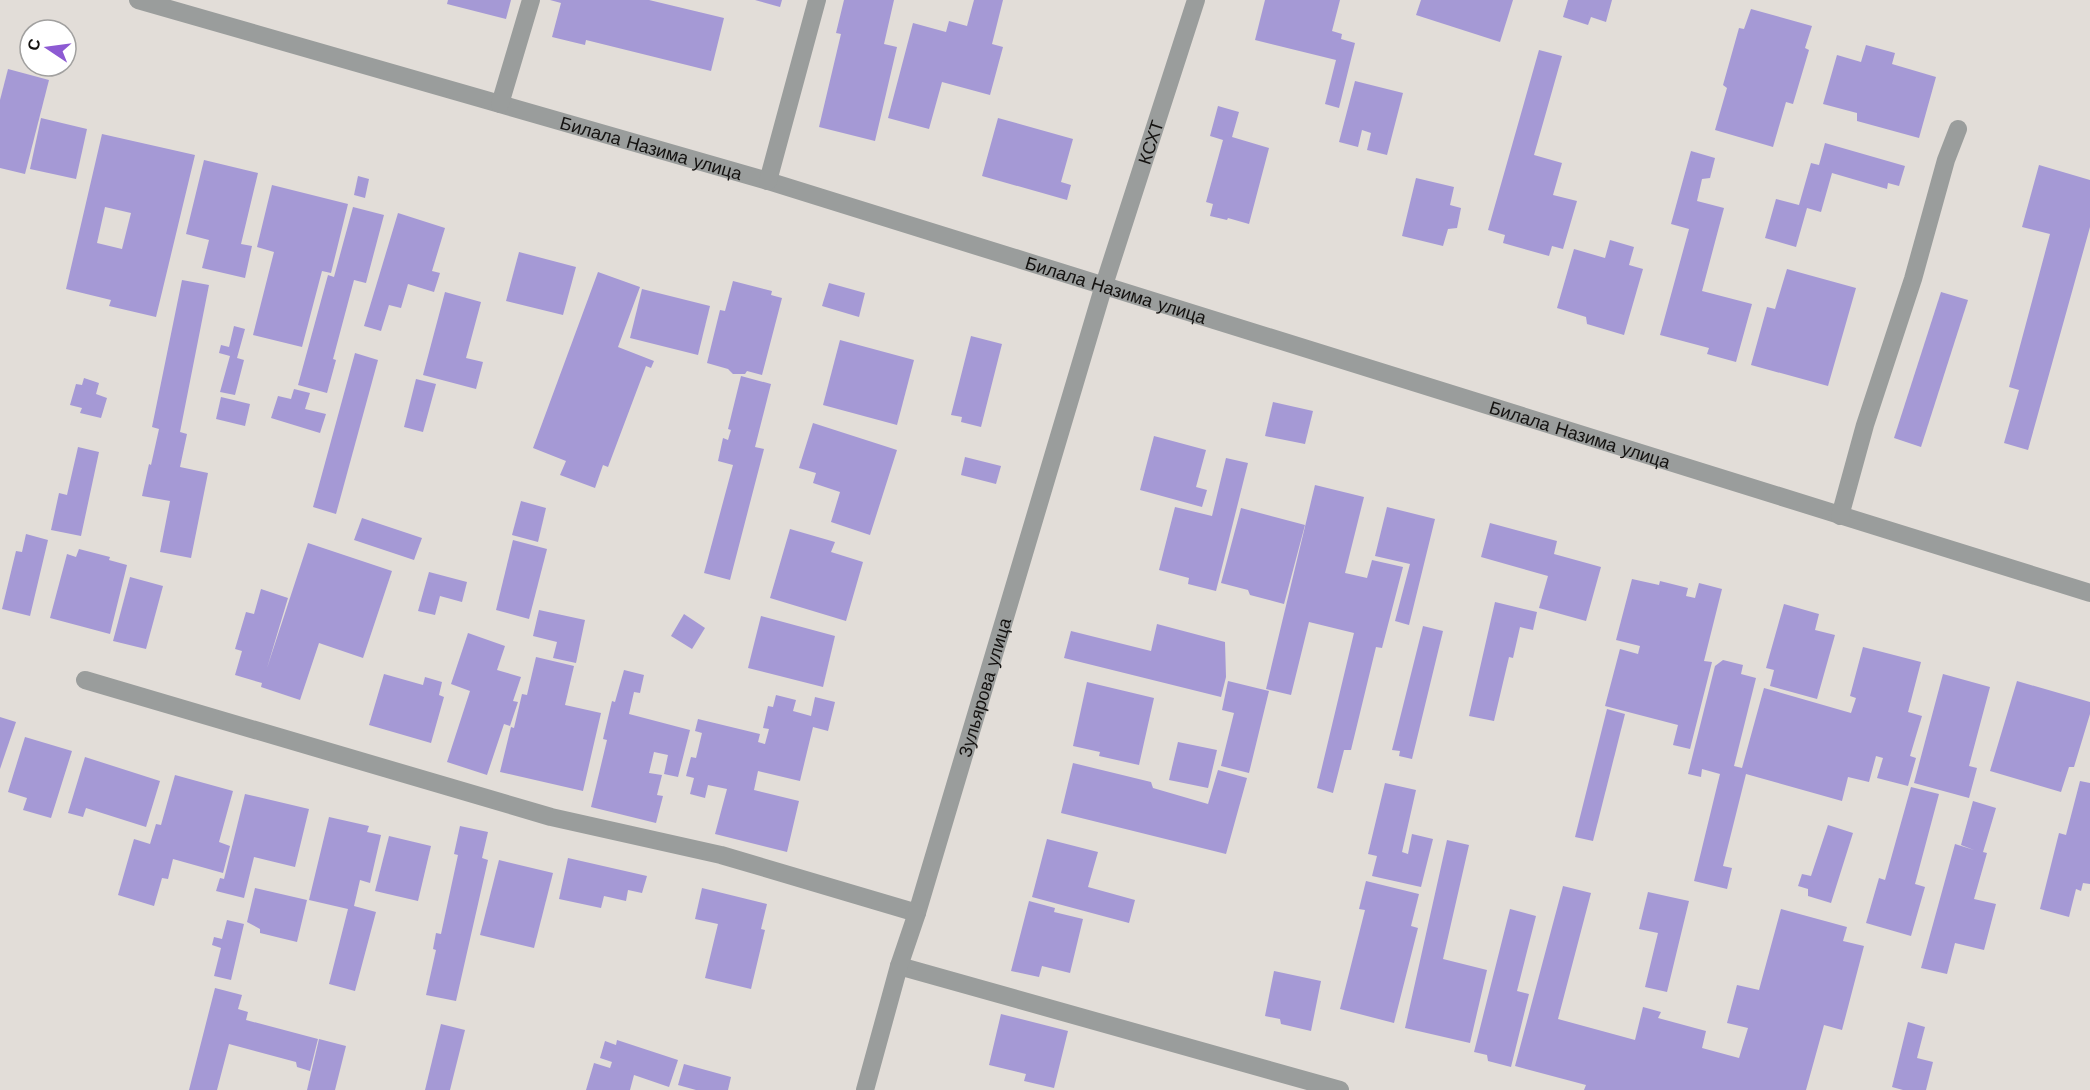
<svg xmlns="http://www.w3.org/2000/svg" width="2090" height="1090" font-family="'Work Sans',sans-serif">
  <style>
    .building { fill: #a599d5; fill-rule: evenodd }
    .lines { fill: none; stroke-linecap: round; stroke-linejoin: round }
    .minor { stroke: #9a9d9c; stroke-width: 18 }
    .labels { text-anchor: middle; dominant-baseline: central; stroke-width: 4.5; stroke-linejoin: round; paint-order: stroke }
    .street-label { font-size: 18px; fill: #141210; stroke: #fff }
  </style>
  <rect width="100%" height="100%" fill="#e2ddd8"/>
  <g class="building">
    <path d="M 448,0 L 511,0 L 506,19 L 447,4 Z"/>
    <path d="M 550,0 L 649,0 L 724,18 L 711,71 L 586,40 L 585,45 L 552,37 L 561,3 Z"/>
    <path d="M 755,0 L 782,0 L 780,7 Z"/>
    <path d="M 844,0 L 894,0 L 884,44 L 897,47 L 875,141 L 819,127 L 841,34 L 836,33 Z"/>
    <path d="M 974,0 L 1003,0 L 992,44 L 1003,47 L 990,95 L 942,82 L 929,129 L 888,118 L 913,23 L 946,32 L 949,21 L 967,26 Z"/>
    <path d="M 1265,0 L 1340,0 L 1332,31 L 1342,34 L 1341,39 L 1355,43 L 1339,108 L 1325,104 L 1336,60 L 1255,40 Z"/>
    <path d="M 1421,0 L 1513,0 L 1500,42 L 1416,15 Z"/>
    <path d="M 1568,0 L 1612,0 L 1606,22 L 1591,17 L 1588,25 L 1563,17 Z"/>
    <path d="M 1751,9 L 1812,26 L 1805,48 L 1809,50 L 1793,104 L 1786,102 L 1773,147 L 1715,130 L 1727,88 L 1723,85 L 1739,28 L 1744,29 Z"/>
    <path d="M 1866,45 L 1895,53 L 1892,64 L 1936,77 L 1919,138 L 1857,121 L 1857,113 L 1823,104 L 1837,55 L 1861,62 Z"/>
    <path d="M 1539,50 L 1562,56 L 1534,155 L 1562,163 L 1553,195 L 1577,201 L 1563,249 L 1552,246 L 1549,256 L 1503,243 L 1505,235 L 1488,230 Z"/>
    <path d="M 8,69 L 49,80 L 25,174 L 0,168 L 0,100 Z"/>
    <path d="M 1355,81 L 1403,93 L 1387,155 L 1367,150 L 1371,133 L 1362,130 L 1358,147 L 1339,142 Z"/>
    <path d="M 1218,106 L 1239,112 L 1232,137 L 1269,148 L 1249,224 L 1228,218 L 1227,220 L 1210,216 L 1213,204 L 1206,202 L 1223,140 L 1210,136 Z"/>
    <path d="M 41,118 L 87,129 L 76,179 L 30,169 Z"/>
    <path d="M 998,118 L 1073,139 L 1061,182 L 1071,185 L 1067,200 L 982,176 Z"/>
    <path d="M 102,134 L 195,155 L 156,317 L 109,306 L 111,300 L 66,289 ZM 105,207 L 131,213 L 122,249 L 97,243 Z"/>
    <path d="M 1825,143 L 1905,166 L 1899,186 L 1888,183 L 1887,189 L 1832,173 L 1821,212 L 1807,208 L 1796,247 L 1765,238 L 1776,199 L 1799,205 L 1811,163 L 1819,165 Z"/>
    <path d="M 1691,151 L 1715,158 L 1710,178 L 1702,179 L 1697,201 L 1724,208 L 1702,291 L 1752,304 L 1736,362 L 1707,354 L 1709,348 L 1660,335 L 1689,229 L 1671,224 Z"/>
    <path d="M 204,160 L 258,173 L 241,244 L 252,246 L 245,278 L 202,268 L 209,240 L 186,234 Z"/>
    <path d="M 2039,165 L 2090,180 L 2090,227 L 2028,450 L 2004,443 L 2019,390 L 2009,387 L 2050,234 L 2022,227 Z"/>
    <path d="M 358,176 L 369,179 L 365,198 L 354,195 Z"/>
    <path d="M 1416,178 L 1454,187 L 1450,205 L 1461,208 L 1457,228 L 1448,229 L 1443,246 L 1402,236 Z"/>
    <path d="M 272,185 L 348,204 L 331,273 L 322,271 L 302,347 L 253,335 L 274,252 L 257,247 Z"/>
    <path d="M 353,207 L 384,215 L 366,283 L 354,280 L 333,359 L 336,360 L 327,393 L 298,385 L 328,275 L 334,277 Z"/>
    <path d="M 398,213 L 445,228 L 432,271 L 440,273 L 434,292 L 408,284 L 401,308 L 389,305 L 381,331 L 364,326 Z"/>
    <path d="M 1610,240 L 1634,247 L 1629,265 L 1643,269 L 1624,335 L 1587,324 L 1586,317 L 1557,308 L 1574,249 L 1605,258 Z"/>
    <path d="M 519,252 L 576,267 L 563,315 L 506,301 Z"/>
    <path d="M 1787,269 L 1856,288 L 1828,386 L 1751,365 L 1767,307 L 1775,309 Z"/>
    <path d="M 598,272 L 640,287 L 618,347 L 654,361 L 651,368 L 646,366 L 608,467 L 603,465 L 595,488 L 560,475 L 566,461 L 533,448 Z"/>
    <path d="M 182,280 L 209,285 L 180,432 L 187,434 L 180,467 L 208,473 L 191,558 L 160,552 L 170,501 L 142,496 L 149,464 L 151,465 L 159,429 L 152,427 Z"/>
    <path d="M 733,281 L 772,291 L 771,295 L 782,298 L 762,375 L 747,371 L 745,374 L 733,374 L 728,369 L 707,363 L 720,310 L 725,311 Z"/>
    <path d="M 829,283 L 865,293 L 859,317 L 822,306 Z"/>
    <path d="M 642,289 L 710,306 L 698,355 L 630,338 Z"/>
    <path d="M 445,292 L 481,302 L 466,358 L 483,362 L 476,389 L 423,375 Z"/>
    <path d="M 1941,292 L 1968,300 L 1921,447 L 1894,438 Z"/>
    <path d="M 234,326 L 245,329 L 237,358 L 244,360 L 235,395 L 220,392 L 230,356 L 219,353 L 221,345 L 229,347 Z"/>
    <path d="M 971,336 L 1002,344 L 981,427 L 961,422 L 962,417 L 951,415 Z"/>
    <path d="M 840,340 L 914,360 L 897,425 L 823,405 Z"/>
    <path d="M 355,353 L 378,360 L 336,514 L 313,507 Z"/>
    <path d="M 741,376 L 771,384 L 755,447 L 764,449 L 730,580 L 704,573 L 733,465 L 718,461 L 723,438 L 728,440 L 731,430 L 728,429 Z"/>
    <path d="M 84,378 L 99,383 L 96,394 L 107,398 L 101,418 L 80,413 L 82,408 L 70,405 L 76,384 L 82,385 Z"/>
    <path d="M 416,379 L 436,384 L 423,432 L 404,427 Z"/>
    <path d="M 294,389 L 310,393 L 305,409 L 326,414 L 320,433 L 271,418 L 278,396 L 291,399 Z"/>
    <path d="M 221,397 L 250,404 L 245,426 L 216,419 Z"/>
    <path d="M 1273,402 L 1313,411 L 1305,444 L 1265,436 Z"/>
    <path d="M 813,423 L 897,450 L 870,535 L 831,522 L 840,492 L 813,483 L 816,473 L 799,468 Z"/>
    <path d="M 1154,436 L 1206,450 L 1196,487 L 1207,490 L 1202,507 L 1140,490 Z"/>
    <path d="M 78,447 L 99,452 L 81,536 L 51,530 L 59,493 L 67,495 Z"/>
    <path d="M 965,457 L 1001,466 L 996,484 L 961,475 Z"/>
    <path d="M 1226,458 L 1248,463 L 1216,591 L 1188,584 L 1189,578 L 1159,570 L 1175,507 L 1212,516 Z"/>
    <path d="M 1315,485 L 1364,497 L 1345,573 L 1367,578 L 1372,560 L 1403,567 L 1382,648 L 1376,647 L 1351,750 L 1344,750 L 1333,793 L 1317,788 L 1354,633 L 1309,622 L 1291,695 L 1266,689 Z"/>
    <path d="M 521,501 L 546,508 L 538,542 L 512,535 Z"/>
    <path d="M 1387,507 L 1435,519 L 1409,625 L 1395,621 L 1410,564 L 1375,556 Z"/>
    <path d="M 1241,508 L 1305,525 L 1284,604 L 1250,595 L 1248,590 L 1221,583 Z"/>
    <path d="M 362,518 L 422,538 L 414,560 L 354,540 Z"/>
    <path d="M 1490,523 L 1557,541 L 1554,554 L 1601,567 L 1586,621 L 1539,608 L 1548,576 L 1481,557 Z"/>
    <path d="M 790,529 L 835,542 L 831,552 L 863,562 L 846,621 L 770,598 Z"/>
    <path d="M 26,534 L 48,540 L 30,616 L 2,609 L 16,551 L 22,552 Z"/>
    <path d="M 513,540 L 547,549 L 529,619 L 496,610 Z"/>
    <path d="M 308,543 L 392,571 L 363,658 L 319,643 L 300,700 L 261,687 L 262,683 L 235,675 L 242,651 L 235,649 L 246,612 L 254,614 L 261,589 L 288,598 L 267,668 Z"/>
    <path d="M 79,549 L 110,557 L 109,560 L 127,565 L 110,634 L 50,618 L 67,554 L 76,557 Z"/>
    <path d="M 429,572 L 467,582 L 462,602 L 440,596 L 435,615 L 418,611 Z"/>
    <path d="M 130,577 L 163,586 L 146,649 L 113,641 Z"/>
    <path d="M 1632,579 L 1659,585 L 1660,581 L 1688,588 L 1686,596 L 1695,598 L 1699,583 L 1722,589 L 1704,661 L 1712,662 L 1690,749 L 1673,745 L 1678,725 L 1605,706 L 1620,649 L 1638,654 L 1640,646 L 1616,640 Z"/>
    <path d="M 1495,602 L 1537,612 L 1533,630 L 1520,627 L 1513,658 L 1509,657 L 1494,721 L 1469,716 Z"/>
    <path d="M 1784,604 L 1819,614 L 1815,630 L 1835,635 L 1817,699 L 1770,686 L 1774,670 L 1766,668 Z"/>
    <path d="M 539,610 L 585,620 L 576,663 L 553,658 L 557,642 L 533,636 Z"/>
    <path d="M 684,614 L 705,628 L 692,649 L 671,636 Z"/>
    <path d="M 761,616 L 835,636 L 823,687 L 748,668 Z"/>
    <path d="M 1157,624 L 1225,642 L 1226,677 L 1221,697 L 1064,658 L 1071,631 L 1151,651 Z"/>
    <path d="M 1423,626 L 1443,631 L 1412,759 L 1399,756 L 1400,751 L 1392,750 Z"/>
    <path d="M 468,633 L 505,646 L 497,670 L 521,677 L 513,701 L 518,702 L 510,726 L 504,724 L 487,775 L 447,762 L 470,691 L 451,684 Z"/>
    <path d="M 1863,647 L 1921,662 L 1908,712 L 1922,716 L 1910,756 L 1916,758 L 1908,786 L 1877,778 L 1883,758 L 1876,756 L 1869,782 L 1848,777 L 1842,801 L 1746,774 L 1723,866 L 1732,868 L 1727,889 L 1694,881 L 1720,774 L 1702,769 L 1701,777 L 1688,774 L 1715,666 L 1723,660 L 1743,665 L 1741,674 L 1756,678 L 1734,766 L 1742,768 L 1764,688 L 1851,713 L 1856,698 L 1850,696 Z"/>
    <path d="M 536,657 L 574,666 L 565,705 L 601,713 L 583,791 L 500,772 L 511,727 L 514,728 L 522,694 L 527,695 Z"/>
    <path d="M 624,670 L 644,675 L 640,693 L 634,692 L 629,714 L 690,730 L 678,777 L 664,774 L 668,755 L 654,752 L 649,773 L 662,775 L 657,795 L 663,796 L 656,823 L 591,807 L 607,740 L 603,739 L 612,701 L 615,702 Z"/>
    <path d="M 384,674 L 423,685 L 425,677 L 442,682 L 439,695 L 444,697 L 431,743 L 369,725 Z"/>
    <path d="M 1943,674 L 1990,687 L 1969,766 L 1977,768 L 1969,798 L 1914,783 Z"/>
    <path d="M 1228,681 L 1269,691 L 1249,773 L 1221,766 L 1234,713 L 1222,710 Z"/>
    <path d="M 2017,681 L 2090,702 L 2090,714 L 2074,767 L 2069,767 L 2061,792 L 1990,771 Z"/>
    <path d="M 1087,682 L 1154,698 L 1139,765 L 1099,756 L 1100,752 L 1073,746 Z"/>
    <path d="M 776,695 L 796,700 L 793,711 L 811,716 L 815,697 L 835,702 L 828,731 L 813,727 L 800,781 L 758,771 L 754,790 L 799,801 L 787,852 L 715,834 L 727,789 L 708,785 L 705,798 L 690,794 L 694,778 L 686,776 L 691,757 L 696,758 L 702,733 L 695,731 L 698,719 L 760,734 L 758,742 L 765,744 L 769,729 L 763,728 L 768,706 L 773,707 Z"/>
    <path d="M 1607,709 L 1625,714 L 1593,841 L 1575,837 Z"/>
    <path d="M 0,717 L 16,722 L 0,769 Z"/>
    <path d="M 25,737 L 72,751 L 51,818 L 23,810 L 27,798 L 8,792 Z"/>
    <path d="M 1178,742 L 1217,750 L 1208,788 L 1169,780 Z"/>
    <path d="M 85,757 L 160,781 L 146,827 L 86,808 L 83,817 L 68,813 Z"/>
    <path d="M 1073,763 L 1151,782 L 1153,788 L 1208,804 L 1218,770 L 1247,778 L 1226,854 L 1061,813 Z"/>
    <path d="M 175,775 L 233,791 L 219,842 L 230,846 L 223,873 L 173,859 L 168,879 L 162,878 L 154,906 L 118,895 L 134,839 L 150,844 L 156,824 L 161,825 Z"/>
    <path d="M 2080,781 L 2090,783 L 2090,884 L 2083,883 L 2081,891 L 2076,889 L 2069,917 L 2040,909 L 2059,833 L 2066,835 Z"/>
    <path d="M 1385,783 L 1416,790 L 1402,852 L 1408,854 L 1412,834 L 1433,839 L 1421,887 L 1372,876 L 1377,856 L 1368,854 Z"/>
    <path d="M 1911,787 L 1939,794 L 1915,884 L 1925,887 L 1911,936 L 1866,923 L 1879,878 L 1885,880 Z"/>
    <path d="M 245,794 L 309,809 L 295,867 L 254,857 L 244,898 L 216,891 L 220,878 L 224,879 Z"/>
    <path d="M 1973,801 L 1996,808 L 1983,852 L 1987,853 L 1974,899 L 1996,904 L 1984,950 L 1955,943 L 1947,974 L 1921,968 L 1955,844 L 1974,850 L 1961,845 Z"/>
    <path d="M 329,817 L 369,826 L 367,832 L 381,835 L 370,883 L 360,880 L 354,906 L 376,912 L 355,991 L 329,984 L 348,909 L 309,900 Z"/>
    <path d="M 1828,825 L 1853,833 L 1831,903 L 1808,896 L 1808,889 L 1798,886 L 1802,874 L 1811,876 Z"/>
    <path d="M 460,826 L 488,832 L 482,858 L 488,860 L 456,1001 L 426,995 L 436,950 L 433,949 L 436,933 L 441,934 L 458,855 L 454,854 Z"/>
    <path d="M 389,836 L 431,846 L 418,901 L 375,891 Z"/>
    <path d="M 1047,839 L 1098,852 L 1088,887 L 1135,900 L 1129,923 L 1032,897 Z"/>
    <path d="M 1447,840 L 1469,845 L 1443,959 L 1487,970 L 1470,1043 L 1405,1028 Z"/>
    <path d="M 568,858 L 647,876 L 642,893 L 628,890 L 626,901 L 604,896 L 601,908 L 559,899 Z"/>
    <path d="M 499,860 L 553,873 L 534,948 L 480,935 Z"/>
    <path d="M 1366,881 L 1419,894 L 1411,926 L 1418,928 L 1394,1023 L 1340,1009 L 1365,910 L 1359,909 Z"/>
    <path d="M 1563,886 L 1591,893 L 1558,1019 L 1635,1040 L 1643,1007 L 1661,1012 L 1658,1018 L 1706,1031 L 1702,1048 L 1739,1058 L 1748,1028 L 1727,1023 L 1737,985 L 1759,990 L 1781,909 L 1847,927 L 1843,941 L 1864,946 L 1842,1030 L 1824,1025 L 1806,1090 L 1584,1090 L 1586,1085 L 1515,1066 Z"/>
    <path d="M 255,888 L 307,900 L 297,942 L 260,933 L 260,929 L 247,922 Z"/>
    <path d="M 702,888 L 767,904 L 761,929 L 765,930 L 751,989 L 705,978 L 718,924 L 695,919 Z"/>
    <path d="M 1648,892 L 1689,901 L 1667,992 L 1645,987 L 1658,933 L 1639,929 Z"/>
    <path d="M 1029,901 L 1055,908 L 1054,912 L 1083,919 L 1070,973 L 1042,966 L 1039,977 L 1011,971 Z"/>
    <path d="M 1510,909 L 1536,916 L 1517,991 L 1529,994 L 1511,1067 L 1488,1061 L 1487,1055 L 1474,1052 Z"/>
    <path d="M 227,920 L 244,924 L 231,980 L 214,976 L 221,948 L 212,945 L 214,937 L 222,939 Z"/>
    <path d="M 1274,971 L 1321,981 L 1311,1031 L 1281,1024 L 1280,1019 L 1265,1016 Z"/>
    <path d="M 215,988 L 242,995 L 238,1009 L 248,1012 L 246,1020 L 318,1039 L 310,1071 L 297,1067 L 296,1062 L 229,1044 L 217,1090 L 189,1090 Z"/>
    <path d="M 1001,1014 L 1068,1031 L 1054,1088 L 1024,1081 L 1026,1074 L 989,1065 Z"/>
    <path d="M 1908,1022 L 1925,1027 L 1917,1058 L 1933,1062 L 1926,1090 L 1903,1090 L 1892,1087 Z"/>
    <path d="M 441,1024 L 465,1030 L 450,1090 L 425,1090 Z"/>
    <path d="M 319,1039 L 346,1046 L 335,1090 L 307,1090 Z"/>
    <path d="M 617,1040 L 678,1060 L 669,1087 L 634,1075 L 630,1090 L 586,1090 L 594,1063 L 610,1068 L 612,1062 L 600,1058 L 605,1041 L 616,1045 Z"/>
    <path d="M 684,1064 L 731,1077 L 728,1090 L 696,1090 L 678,1085 Z"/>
  </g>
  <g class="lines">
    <g class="minor">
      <path id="s1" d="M 138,0 L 768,181 L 2090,593"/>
      <path d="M 500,104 L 531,0"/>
      <path d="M 768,181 L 817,0"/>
      <path d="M 1840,516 L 1865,425 L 1913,279 L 1946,160 L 1958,129"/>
      <path d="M 85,680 L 551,817 L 721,855 L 917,913"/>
      <path d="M 899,966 L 1340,1090"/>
      <path id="s2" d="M 865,1090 L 899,966 L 917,913 L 1104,285 L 1196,0"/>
    </g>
  </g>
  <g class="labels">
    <g class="street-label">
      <text stroke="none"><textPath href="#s2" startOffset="990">КСХТ</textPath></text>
      <text stroke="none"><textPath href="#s1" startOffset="534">Билала Назима улица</textPath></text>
      <text stroke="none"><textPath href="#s1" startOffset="1020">Билала Назима улица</textPath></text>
      <text stroke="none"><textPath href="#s1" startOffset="1506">Билала Назима улица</textPath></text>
      <text stroke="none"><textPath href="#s2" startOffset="420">Зульярова улица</textPath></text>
    </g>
  </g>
  <g transform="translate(48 48) rotate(283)"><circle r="28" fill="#ffffff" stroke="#a1a09f" stroke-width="1.5"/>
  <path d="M0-4.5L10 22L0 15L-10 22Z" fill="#8d5ad3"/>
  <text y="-9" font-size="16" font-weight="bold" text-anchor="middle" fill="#141210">С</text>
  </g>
</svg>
